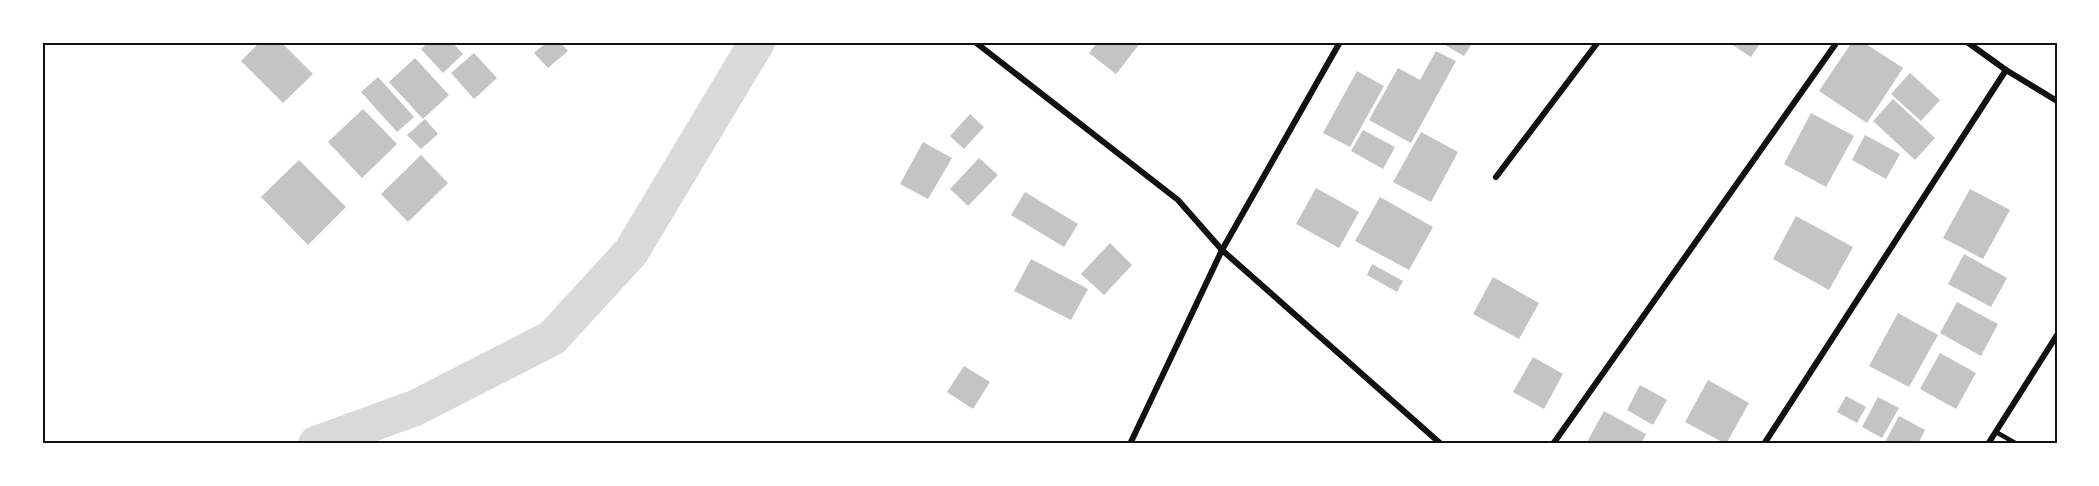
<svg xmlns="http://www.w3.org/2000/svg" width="2099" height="486" font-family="Signika,sans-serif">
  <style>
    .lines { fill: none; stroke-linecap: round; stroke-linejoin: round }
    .canal { stroke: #d9d9d9; stroke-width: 36 }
    .building { fill: #c4c4c4 }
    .service { stroke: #111; stroke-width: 4.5 }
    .minor { stroke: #111; stroke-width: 6 }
    .neatline { fill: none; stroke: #111; stroke-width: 2 }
  </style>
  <rect width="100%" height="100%" fill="#fff"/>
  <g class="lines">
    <path class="canal" d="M 316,444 L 415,408 L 552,338 L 631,252 L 757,42"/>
  </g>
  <g class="building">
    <path d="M 260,42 L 281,42 L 313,74 L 283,103 L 241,61 Z"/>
    <path d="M 429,42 L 452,42 L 463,54 L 443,73 L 421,49 Z"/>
    <path d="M 547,42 L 560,42 L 568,51 L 548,68 L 534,53 Z"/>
    <path d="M 1098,42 L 1141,42 L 1116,74 L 1089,53 Z"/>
    <path d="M 1440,42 L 1473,42 L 1464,56 Z"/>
    <path d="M 1728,42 L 1761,42 L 1751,57 Z"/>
    <path d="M 1852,42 L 1863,42 L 1903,68 L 1867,123 L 1819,91 Z"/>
    <path d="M 1436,51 L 1456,61 L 1411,143 L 1369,120 L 1398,68 L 1420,80 Z"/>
    <path d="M 474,53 L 497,78 L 474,99 L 451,73 Z"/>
    <path d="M 415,58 L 449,95 L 423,119 L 389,82 Z"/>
    <path d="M 1357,71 L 1384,86 L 1350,147 L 1323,133 Z"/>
    <path d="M 1910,73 L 1940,100 L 1921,121 L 1891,94 Z"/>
    <path d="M 378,77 L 414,117 L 397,132 L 361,92 Z"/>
    <path d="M 1893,99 L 1935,138 L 1915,160 L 1873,121 Z"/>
    <path d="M 363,109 L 397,144 L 362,178 L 328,142 Z"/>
    <path d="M 1811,113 L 1854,136 L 1826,187 L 1784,164 Z"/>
    <path d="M 970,114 L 984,127 L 964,149 L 950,136 Z"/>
    <path d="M 425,119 L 438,134 L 421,149 L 407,135 Z"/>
    <path d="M 1363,130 L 1395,147 L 1383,169 L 1351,151 Z"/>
    <path d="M 1421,132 L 1458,152 L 1431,202 L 1393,182 Z"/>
    <path d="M 1865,135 L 1900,154 L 1886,179 L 1852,160 Z"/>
    <path d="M 923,142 L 952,158 L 928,199 L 900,184 Z"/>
    <path d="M 421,155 L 448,183 L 408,222 L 381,194 Z"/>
    <path d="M 979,158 L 998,175 L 968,206 L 950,189 Z"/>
    <path d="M 299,160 L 346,207 L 308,245 L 261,197 Z"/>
    <path d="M 1316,188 L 1359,212 L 1339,248 L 1296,224 Z"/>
    <path d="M 1970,189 L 2010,210 L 1983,259 L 1943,238 Z"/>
    <path d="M 1025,192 L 1078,224 L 1064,247 L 1011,215 Z"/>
    <path d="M 1380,197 L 1433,227 L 1409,270 L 1355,241 Z"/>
    <path d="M 1796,216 L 1853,247 L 1829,290 L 1773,259 Z"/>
    <path d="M 1110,243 L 1132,265 L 1104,295 L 1081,274 Z"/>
    <path d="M 1964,254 L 2007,278 L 1991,307 L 1948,284 Z"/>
    <path d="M 1031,259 L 1088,289 L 1071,320 L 1014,291 Z"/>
    <path d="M 1372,264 L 1403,281 L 1397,292 L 1367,275 Z"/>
    <path d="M 1493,277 L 1539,303 L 1519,339 L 1473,314 Z"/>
    <path d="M 1957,302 L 1998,324 L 1981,356 L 1940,333 Z"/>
    <path d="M 1898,313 L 1938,335 L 1909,387 L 1869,366 Z"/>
    <path d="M 1940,353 L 1976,373 L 1956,409 L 1920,389 Z"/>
    <path d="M 1533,357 L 1563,374 L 1544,409 L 1513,392 Z"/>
    <path d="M 964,366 L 990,382 L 973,409 L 947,392 Z"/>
    <path d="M 1708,380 L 1749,403 L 1726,444 L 1685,422 Z"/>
    <path d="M 1640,385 L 1667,400 L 1653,425 L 1627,410 Z"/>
    <path d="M 1846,396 L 1866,407 L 1857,423 L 1837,412 Z"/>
    <path d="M 1878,397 L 1899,408 L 1882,438 L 1862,427 Z"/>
    <path d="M 1604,411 L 1646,434 L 1641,444 L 1586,444 Z"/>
    <path d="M 1899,416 L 1925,430 L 1918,444 L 1884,444 Z"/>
  </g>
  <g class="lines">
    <path class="service" d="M 1996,432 L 2017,444"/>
    <g class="minor">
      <path d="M 975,42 L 1178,200 L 1222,250 L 1441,444"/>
      <path d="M 1967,42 L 2006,70 L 2057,101"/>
      <path d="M 1496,177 L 1598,42"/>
      <path d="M 1130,444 L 1222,250 L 1340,42"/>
      <path d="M 1553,444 L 1837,42"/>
      <path d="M 1764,444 L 2006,70"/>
      <path d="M 1988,444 L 2057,335"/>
    </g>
  </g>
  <rect width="2099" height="486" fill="none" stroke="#ffffff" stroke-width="87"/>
  <rect x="44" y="44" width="2012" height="398" class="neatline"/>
</svg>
